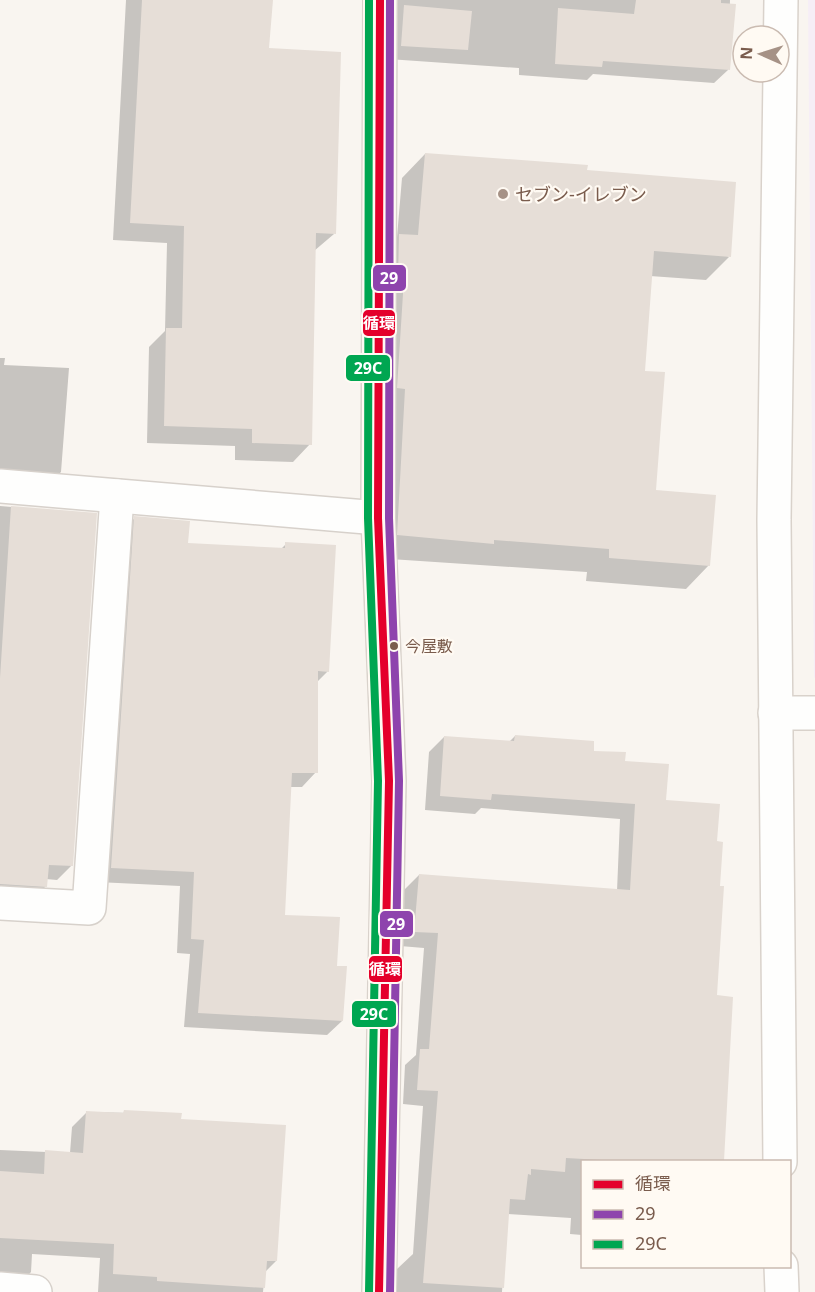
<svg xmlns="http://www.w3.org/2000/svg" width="815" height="1292" font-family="'Noto Sans','Noto Sans JP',sans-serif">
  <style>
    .education { fill: #f6eef6 }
    .shadow { fill: #0003 }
    .building { fill: #e6ded7 }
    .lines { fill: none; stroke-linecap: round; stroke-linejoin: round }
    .street-casing { stroke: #d7d1cb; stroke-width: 36 }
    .secondary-casing { stroke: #d9d2cb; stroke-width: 36 }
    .street { stroke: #fefefd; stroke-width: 33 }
    .secondary { stroke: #fefefd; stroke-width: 33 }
    .bus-1-casing { stroke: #fffaf3; stroke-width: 12 }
    .bus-2-casing { stroke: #fffaf3; stroke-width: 12 }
    .bus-3-casing { stroke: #fffaf3; stroke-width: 12 }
    .bus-1 { stroke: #e4002b; stroke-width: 8 }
    .bus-2 { stroke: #8e44ad; stroke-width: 8 }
    .bus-3 { stroke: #00a651; stroke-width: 8 }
    .poi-dot { fill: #a69286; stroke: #fffaf3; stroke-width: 2 }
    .bus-dot { fill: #7a5c4d; stroke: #fffaf3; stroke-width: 2 }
    .labels { text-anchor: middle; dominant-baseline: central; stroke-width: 4.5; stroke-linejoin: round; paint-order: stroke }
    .bus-label { font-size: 16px; fill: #7a5c4d; stroke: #fffaf3; text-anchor: start }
    .poi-label { font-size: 18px; fill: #7a5c4d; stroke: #fffaf3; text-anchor: start }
    .line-badge { stroke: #fffaf3; stroke-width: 2 }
    .badge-label { font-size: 16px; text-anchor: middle; font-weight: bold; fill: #fff }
  </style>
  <rect width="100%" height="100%" fill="#f9f5f0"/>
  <path class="education" d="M 808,0 L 815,0 L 815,678 L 814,677 Z"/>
  <g class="shadow">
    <path d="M 126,0 L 271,0 L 268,50 L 334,234 L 314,251 L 310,444 L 293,462 L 235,460 L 235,446 L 147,443 L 149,347 L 165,331 L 167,243 L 113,240 Z"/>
    <path d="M 393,0 L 730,0 L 728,70 L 714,83 L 593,74 L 587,80 L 519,75 L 519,68 L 388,59 Z"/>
    <path d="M 425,154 L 586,172 L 729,257 L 706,280 L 650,276 L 643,373 L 654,491 L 709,565 L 686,589 L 586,581 L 587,572 L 375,558 L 376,258 L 397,237 L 402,178 Z"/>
    <path d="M 0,358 L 5,358 L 4,365 L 69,368 L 61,472 L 46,486 L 0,484 Z"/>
    <path d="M 0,506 L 95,514 L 72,865 L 57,880 L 46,879 L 46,886 L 31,901 L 0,900 Z"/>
    <path d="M 135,518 L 186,545 L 280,550 L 286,544 L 328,671 L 317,682 L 316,772 L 302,787 L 290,787 L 283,916 L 336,967 L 342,1021 L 327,1035 L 184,1027 L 190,954 L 177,953 L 180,886 L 97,882 L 120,532 Z"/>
    <path d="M 515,736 L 592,752 L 623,763 L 667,766 L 620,1121 L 618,1162 L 582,1162 L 582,1235 L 570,1234 L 571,1218 L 507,1214 L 502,1292 L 395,1292 L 397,1269 L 413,1254 L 423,1106 L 403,1104 L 405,1065 L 416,1055 L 424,948 L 400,946 L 404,890 L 419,875 L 617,891 L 620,819 L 481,808 L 475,814 L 425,810 L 429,752 L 444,737 L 509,742 Z"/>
    <path d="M 87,1112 L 180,1114 L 180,1120 L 276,1261 L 265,1272 L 263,1292 L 98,1292 L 100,1258 L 32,1254 L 31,1272 L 17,1287 L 0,1285 L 0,1150 L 70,1153 L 72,1127 Z"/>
  </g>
  <g class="building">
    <path d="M 142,0 L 273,0 L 269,48 L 341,52 L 336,234 L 316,233 L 312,445 L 252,443 L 252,429 L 164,426 L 166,328 L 182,328 L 184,226 L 130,223 Z"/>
    <path d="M 636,0 L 721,0 L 721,3 L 736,4 L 730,70 L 603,61 L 602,67 L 555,64 L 558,8 L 634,14 Z"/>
    <path d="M 404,5 L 472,11 L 468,50 L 401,46 Z"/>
    <path d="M 425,153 L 588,165 L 587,170 L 736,182 L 731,257 L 654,251 L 645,371 L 665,372 L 656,490 L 716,495 L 710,566 L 609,558 L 609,549 L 494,540 L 494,544 L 397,535 L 405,389 L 397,388 L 404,278 L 398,278 L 399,234 L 418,235 Z"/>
    <path d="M 11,506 L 97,513 L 73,866 L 49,865 L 47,887 L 0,884 L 0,678 Z"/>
    <path d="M 134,516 L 190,521 L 188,543 L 285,548 L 285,542 L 336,545 L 329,672 L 318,671 L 318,773 L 292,773 L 285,915 L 340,917 L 337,966 L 347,966 L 343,1021 L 198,1013 L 204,940 L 191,939 L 194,872 L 111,868 Z"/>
    <path d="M 515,735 L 594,741 L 594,751 L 626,752 L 625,761 L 669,764 L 666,800 L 720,804 L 717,841 L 723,842 L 720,886 L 724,886 L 717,995 L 733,997 L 724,1161 L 620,1161 L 566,1158 L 565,1172 L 531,1169 L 531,1175 L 528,1174 L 525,1200 L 510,1199 L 504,1288 L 423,1283 L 438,1091 L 417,1090 L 420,1049 L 429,1049 L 438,933 L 414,932 L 419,874 L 630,890 L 635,804 L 492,794 L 491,800 L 440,796 L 444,736 L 514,741 Z"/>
    <path d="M 124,1110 L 182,1113 L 181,1119 L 286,1125 L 277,1261 L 267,1261 L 265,1288 L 157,1281 L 157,1277 L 113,1274 L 114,1244 L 0,1238 L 0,1171 L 44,1174 L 45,1150 L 83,1153 L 86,1111 L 123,1113 Z"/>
  </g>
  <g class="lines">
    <defs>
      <g id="street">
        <path d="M 0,486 L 378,518"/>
        <path d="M 0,903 L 89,908 L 117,496"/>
        <path d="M 0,1289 L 35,1292"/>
      </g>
      <g id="secondary">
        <path d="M 775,713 L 815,713"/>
        <path d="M 780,1162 L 774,520 L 781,0"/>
        <path d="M 781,1266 L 782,1292"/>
        <path d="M 379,1292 L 389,781 L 378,518 L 380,0"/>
      </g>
    </defs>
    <use href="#street" class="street-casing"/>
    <use href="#secondary" class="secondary-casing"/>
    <use href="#street" class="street"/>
    <use href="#secondary" class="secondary"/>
    <defs>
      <path id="bus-1" d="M 379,1292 L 389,781 L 378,518 L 380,0"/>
      <path id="bus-2" d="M 390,1292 L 399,781 L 389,518 L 390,0"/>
      <path id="bus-3" d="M 369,1292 L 378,781 L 368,518 L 369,0"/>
    </defs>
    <use href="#bus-1" class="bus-1-casing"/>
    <use href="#bus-2" class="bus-2-casing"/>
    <use href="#bus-3" class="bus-3-casing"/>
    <use href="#bus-1" class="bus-1"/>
    <use href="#bus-2" class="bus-2"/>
    <use href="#bus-3" class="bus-3"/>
  </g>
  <circle class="poi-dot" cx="503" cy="194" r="6"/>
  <circle class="bus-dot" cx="394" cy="646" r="5"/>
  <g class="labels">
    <g class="bus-label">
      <text x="405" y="646">今屋敷</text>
    </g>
    <g class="poi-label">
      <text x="515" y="194">セブン-イレブン</text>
    </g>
  </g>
  <g class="line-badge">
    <rect x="372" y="264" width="35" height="28" rx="6" fill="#8e44ad"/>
    <rect x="362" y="309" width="34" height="28" rx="6" fill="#e4002b"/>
    <rect x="345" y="354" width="46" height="28" rx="6" fill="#00a651"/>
    <rect x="379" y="910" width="35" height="28" rx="6" fill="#8e44ad"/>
    <rect x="368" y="955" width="35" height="28" rx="6" fill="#e4002b"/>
    <rect x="351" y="1000" width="46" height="28" rx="6" fill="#00a651"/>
  </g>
  <g class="badge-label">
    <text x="389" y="284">29</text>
    <text x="379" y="329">循環</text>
    <text x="368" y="374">29C</text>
    <text x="396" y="930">29</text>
    <text x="385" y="975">循環</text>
    <text x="374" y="1020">29C</text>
  </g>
  <rect x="581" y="1160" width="210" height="108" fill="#fffaf3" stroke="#cabbb1" stroke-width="1.5"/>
  <rect x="593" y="1180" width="30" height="9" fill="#e4002b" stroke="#cabbb1" stroke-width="1.5"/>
  <text x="635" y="1190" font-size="18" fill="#7a5c4d">循環</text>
  <rect x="593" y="1210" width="30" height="9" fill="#8e44ad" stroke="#cabbb1" stroke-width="1.5"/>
  <text x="635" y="1220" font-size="18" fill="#7a5c4d">29</text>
  <rect x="593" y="1240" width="30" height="9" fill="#00a651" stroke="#cabbb1" stroke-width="1.5"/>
  <text x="635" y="1250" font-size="18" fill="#7a5c4d">29C</text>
  <g transform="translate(761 54) rotate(273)"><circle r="28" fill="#fffaf3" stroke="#cabbb1" stroke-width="1.5"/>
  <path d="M0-4.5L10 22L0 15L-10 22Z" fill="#a69286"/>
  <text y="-9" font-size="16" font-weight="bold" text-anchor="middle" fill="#7a5c4d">N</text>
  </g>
</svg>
